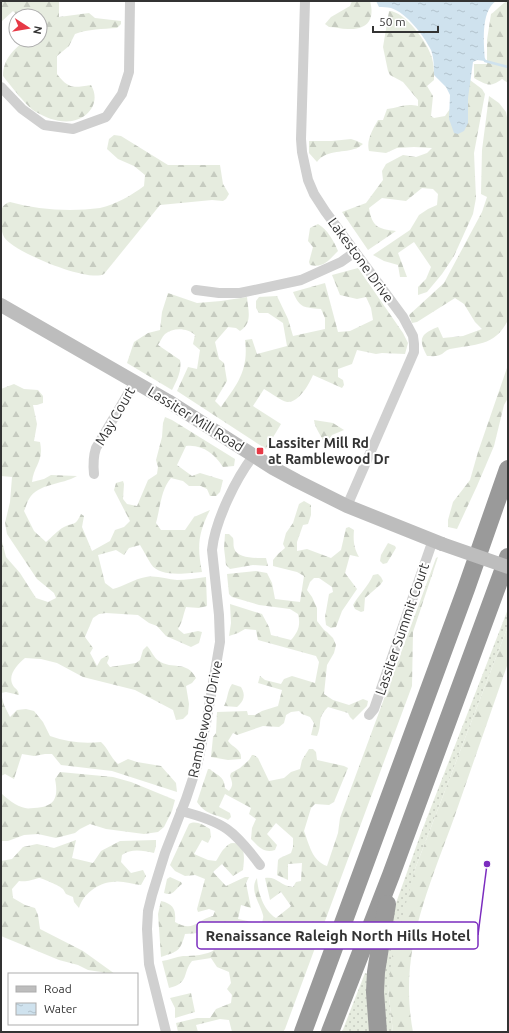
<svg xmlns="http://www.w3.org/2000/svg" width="509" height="1033" font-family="Ubuntu,sans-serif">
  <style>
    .grass { fill: url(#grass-dots) }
    .forest { fill: url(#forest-firs) }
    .water { fill: url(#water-ripples) }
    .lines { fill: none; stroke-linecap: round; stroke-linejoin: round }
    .stream { stroke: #cfe2ee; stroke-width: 2.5 }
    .minor { stroke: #d0d0d0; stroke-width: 10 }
    .secondary { stroke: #bdbdbd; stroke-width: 14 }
    .motorway { stroke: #9a9a9a; stroke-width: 18 }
    .secondary-bridge { stroke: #bdbdbd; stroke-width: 14 }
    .poi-dot { fill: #e63946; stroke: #fff; stroke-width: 1.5 }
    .labels { text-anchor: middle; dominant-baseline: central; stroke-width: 4; stroke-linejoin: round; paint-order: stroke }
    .street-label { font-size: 14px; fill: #333; stroke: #fff }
    .poi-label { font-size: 14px; font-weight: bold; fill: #333; stroke: #fff; text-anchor: start }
    .leader { fill: none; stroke: #7b2cbf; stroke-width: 1.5 }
    .callout-dot { fill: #7b2cbf; stroke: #fff; stroke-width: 1.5 }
    .callout { fill: #fff; stroke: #7b2cbf; stroke-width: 1.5 }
    .callout-label { font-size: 15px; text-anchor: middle; font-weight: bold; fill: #333 }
  </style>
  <defs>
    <pattern id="grass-dots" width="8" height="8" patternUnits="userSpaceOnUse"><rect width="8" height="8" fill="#e6ecdf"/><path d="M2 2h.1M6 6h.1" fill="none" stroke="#c6cbc0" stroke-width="1.8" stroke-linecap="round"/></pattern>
    <pattern id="forest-firs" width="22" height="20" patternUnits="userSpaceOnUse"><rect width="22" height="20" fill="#e6ecdf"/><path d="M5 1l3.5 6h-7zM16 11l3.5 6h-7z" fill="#c6cbc0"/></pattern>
    <pattern id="water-ripples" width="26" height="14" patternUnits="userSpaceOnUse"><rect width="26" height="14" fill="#cfe2ee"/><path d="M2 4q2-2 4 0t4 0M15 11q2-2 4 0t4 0" fill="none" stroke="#b2c2cd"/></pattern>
  </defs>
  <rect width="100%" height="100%" fill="#fff"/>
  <g class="grass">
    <path d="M 508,609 L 508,626 L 415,869 L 388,989 L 393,1032 L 385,1032 L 383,994 L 384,972 L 391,917 L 421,833 Z"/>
    <path d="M 365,973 L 368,974 L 372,1032 L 342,1032 Z"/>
  </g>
  <g class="forest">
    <path d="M 1,1 L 59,1 L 59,17 L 89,13 L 95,18 L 121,21 L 121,24 L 117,28 C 102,29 89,29 75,34 L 69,46 L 57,56 L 57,74 C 69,89 72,88 91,85 C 101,102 89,118 72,121 C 60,123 46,118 36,112 C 28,108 10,85 3,76 C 3,68 5,62 10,55 C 14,49 20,46 23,40 L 40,40 L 40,16 L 18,16 L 13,11 L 1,22 Z"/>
    <path d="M 352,1 L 370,1 C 375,19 368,30 348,29 C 341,29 335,27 329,27 L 325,24 L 331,17 L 350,6 Z"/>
    <path d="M 508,1 L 508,83 L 502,79 C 490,88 487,85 474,78 L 474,64 L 487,64 L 487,40 L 491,14 C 497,10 502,3 508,1 Z"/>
    <path d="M 389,11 C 405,11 428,43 432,58 C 434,65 434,73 434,80 L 427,86 L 433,96 L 431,116 L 434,118 L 445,116 L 470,80 L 482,89 L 485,94 L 474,153 L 476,198 L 473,214 L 454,256 L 442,274 L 427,292 L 418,295 L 418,287 L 426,279 L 431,267 L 414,242 L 398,253 L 407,277 L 400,277 L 398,265 L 384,261 L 373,255 L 410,230 L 419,215 L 428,209 L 437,205 L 438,194 L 433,189 L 422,188 L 406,201 L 382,198 L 369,208 C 372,227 378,229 396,231 L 368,250 L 342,212 L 366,203 L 383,180 L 382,171 L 386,164 L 403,155 L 416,157 L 427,153 L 432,148 L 414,147 L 397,148 L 386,153 L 369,151 C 366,140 373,129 378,120 L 383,120 L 387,109 C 400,108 404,103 418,106 L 418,100 L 403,82 L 390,75 L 388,71 L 383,47 Z"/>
    <path d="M 489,96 L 499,103 L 506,112 L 508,122 L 508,320 C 495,347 474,344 450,349 C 446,350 445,352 442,354 C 437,357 432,356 427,356 C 418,339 420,334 438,327 L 443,338 L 463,336 L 482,329 L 475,322 L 464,304 L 455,298 L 417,322 L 412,323 L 409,315 L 444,283 L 482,212 L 487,197 L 481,194 L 482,150 Z"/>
    <path d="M 114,135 L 121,136 L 168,165 L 220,165 L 223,184 L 229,194 L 226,199 L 223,201 L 212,200 L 160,205 L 104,274 C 89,283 13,252 4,237 C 1,232 1,221 1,216 C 1,208 3,204 10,202 C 38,210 71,212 100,208 C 115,205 132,195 144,186 L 145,175 L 134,166 L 118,159 L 107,149 L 109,139 Z"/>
    <path d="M 351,139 L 357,141 L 363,144 C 360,146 357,149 354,149 C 342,153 325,150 317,162 L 309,153 L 309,141 L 332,141 Z"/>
    <path d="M 318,224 C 327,229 334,241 338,251 C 329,260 324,268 310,265 L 309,262 L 313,247 L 308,241 L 310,228 Z"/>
    <path d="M 358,268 L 403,333 L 408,343 L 405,354 L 382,353 L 376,354 L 357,350 L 352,364 L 338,369 L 338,377 L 343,380 L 344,385 L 342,388 L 313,375 C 309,384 299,403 287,402 C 281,401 270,392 264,389 L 253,406 L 281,424 L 266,449 L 177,391 L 188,367 L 197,369 L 200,350 L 193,344 L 195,335 C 188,328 173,327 165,334 C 162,337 160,342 158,345 L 180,360 C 182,371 177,380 172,390 L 127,363 L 134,342 L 148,333 L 160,330 L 162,312 L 168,293 L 197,303 L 221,301 L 247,297 C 248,310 253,323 240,331 L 236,328 L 228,327 L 215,342 L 219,359 L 224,363 L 227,381 L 215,401 L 221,407 C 237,385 249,370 245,340 L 252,339 L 257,354 L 287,346 L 283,323 L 268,313 L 259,313 L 256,308 L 256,301 L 259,297 L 277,296 L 288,319 L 293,336 L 325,329 L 325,318 L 321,309 C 304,307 300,309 293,292 L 325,283 L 338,332 L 350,331 L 373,320 L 371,308 L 366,297 L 357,299 L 340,295 L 332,275 Z"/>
    <path d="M 508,365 L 508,398 L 504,405 L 494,446 L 477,486 L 457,529 L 448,527 L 448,520 L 453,502 L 470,480 L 478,452 Z"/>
    <path d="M 14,384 L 24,389 L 38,390 L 43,396 L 43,403 L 37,405 L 33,405 L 37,424 L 34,441 L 40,442 C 44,462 34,465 32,482 L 44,479 L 51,475 L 77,476 C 62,485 38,483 29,499 C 27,502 26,507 24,511 L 34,531 L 46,542 C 52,537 58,530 64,527 C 74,522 75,527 81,514 L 84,516 L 82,527 L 92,551 L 110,541 L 115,530 L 124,527 L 130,521 L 114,490 L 116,483 L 123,481 L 124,484 L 123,499 L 127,504 L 137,506 L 148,480 L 157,474 L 158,467 L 156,460 L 162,437 L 163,423 L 165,417 L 172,420 L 235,459 L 234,466 L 223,467 C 215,454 202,444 186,446 L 177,465 L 192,476 L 200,473 L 223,480 L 220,492 L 216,496 L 210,496 L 207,489 L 201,486 L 189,486 L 183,481 L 171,478 C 161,489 160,509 156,523 L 161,530 L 185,530 L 194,517 L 210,510 C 198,533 197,547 202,572 C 188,573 160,578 151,564 C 147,558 144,551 140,545 L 129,548 L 124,555 L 116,550 L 98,555 L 105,583 L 113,589 C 124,586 134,579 146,577 C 156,575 167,579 177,580 C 186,580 197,578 206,577 L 207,606 L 199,608 L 186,607 C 183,615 183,621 178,629 L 184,634 L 198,631 L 202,632 L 199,643 L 191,647 L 166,636 L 157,626 L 149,623 L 138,615 L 106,613 L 99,614 L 93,618 L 85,637 L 93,648 L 90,653 L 97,666 L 101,659 L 108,655 L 109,658 L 107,663 L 110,667 L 136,663 L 140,660 L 143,650 L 147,646 C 152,651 153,657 159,661 C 172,670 187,660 196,678 L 192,683 L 186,686 L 189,704 L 188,714 L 183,719 L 176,720 L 173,710 L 135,690 L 83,677 L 57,663 L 41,659 L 25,658 C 17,665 6,676 14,687 C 17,690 18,690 19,695 L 6,692 L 1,693 L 1,538 L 6,557 L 20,573 L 36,598 L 48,602 L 56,598 L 54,593 L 37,579 L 7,534 L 5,523 L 10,502 L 12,477 L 1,476 L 1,389 Z"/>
    <path d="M 314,420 L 333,423 L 344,430 L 332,435 L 325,445 C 322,436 315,429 314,420 Z"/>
    <path d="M 304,501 L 311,505 L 311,515 L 308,524 L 303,525 L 297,542 L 297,551 L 307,549 L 331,558 L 341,550 L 346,528 L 349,527 L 354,530 C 353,541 354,548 359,557 L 350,555 L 345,573 L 357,589 L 342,611 L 336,627 L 331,628 L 326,625 L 325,617 L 329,594 L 333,592 L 332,587 L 319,578 L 314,578 L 310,582 L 307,590 L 312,597 L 317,608 L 317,621 L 324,630 L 327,632 L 333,638 L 336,645 L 334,653 L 327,665 L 324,694 L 333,700 L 349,705 L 363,699 L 368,701 L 367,706 L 353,720 L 350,717 L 348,713 L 328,707 C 316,719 323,723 317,736 L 311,735 L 314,723 L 310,717 L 302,714 L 299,711 L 291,712 L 286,715 L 284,723 L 279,727 L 263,726 L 237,735 L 233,733 L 228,741 C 233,748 242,749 241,759 L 228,760 L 211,757 L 213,737 L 216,733 L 217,712 L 247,711 L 248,715 L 255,715 L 262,711 L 278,706 L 282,690 L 258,683 L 260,676 L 265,680 L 281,684 L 284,679 L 292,676 L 315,683 L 319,662 L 316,656 L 258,640 L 256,630 L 245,629 L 238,633 L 229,636 L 231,623 L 230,604 L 262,614 L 269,627 L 271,635 L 291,640 C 298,632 301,625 298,614 L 290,609 L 259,605 L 232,597 L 229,594 L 227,574 L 256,571 L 267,573 L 272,583 L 275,599 L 300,602 L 304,576 L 297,572 L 273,566 L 273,560 L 278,554 L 285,548 L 283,544 L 286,533 L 293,523 L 299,504 Z"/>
    <path d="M 225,534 L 229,534 L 233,538 C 234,542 233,545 234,548 C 237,559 257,558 266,558 L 268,566 L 253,565 L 230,569 L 226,565 L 224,548 Z"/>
    <path d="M 388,543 L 395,546 L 396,548 L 387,563 L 383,564 L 380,561 L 381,555 Z"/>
    <path d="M 438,557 L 413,632 L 412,686 L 285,1029 L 283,1032 L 232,1032 L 229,1020 L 220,1019 L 196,1025 L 198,1032 L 178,1032 L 176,1023 L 197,1018 L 210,1018 L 216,1009 L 231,1003 L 232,995 L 227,989 L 231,983 L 229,972 L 217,967 L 211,958 L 192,961 C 182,973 190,983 169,988 L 162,961 C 169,960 176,957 183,956 C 192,956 208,955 214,950 L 211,944 L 202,941 L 199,933 L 185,934 C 180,952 178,951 161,957 L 158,914 L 161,901 C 174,904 176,910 175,922 C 194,933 196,920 213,916 L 215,911 L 209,909 L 198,912 L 197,909 L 205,879 L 195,875 L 185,876 L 175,871 L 170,865 L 189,824 C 196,820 203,825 210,829 L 211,837 L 208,843 L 202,840 L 194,854 L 208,860 L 216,861 C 219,857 221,851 225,848 C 227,845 230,843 233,843 C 247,843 244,861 243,870 L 233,876 L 222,864 L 213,872 L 226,886 L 245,877 L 249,877 L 246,883 L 251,908 L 241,905 L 238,919 L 262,924 C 262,921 264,918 263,915 C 260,903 249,890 257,878 C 258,892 263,910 276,918 L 291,906 L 281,892 L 270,900 L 265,878 C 277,876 280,886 293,887 L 296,882 L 301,881 L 302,863 L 288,864 L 288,880 L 277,875 L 278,860 L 280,858 L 291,853 L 293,847 L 293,838 L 276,823 L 267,834 L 277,845 L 275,850 C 264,854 258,846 251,839 L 252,828 L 256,819 L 249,814 L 251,808 L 225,794 L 219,807 L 230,813 L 231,817 L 228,820 C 214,813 207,816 197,802 L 208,769 L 210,769 C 218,777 224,775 225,788 L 229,791 C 234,785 232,782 230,776 L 231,773 L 240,768 L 249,760 L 252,755 L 254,755 L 258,758 L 269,781 L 284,778 L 291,772 L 300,769 L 302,760 L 309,749 L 313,749 L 316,752 L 317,760 L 344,766 L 348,768 L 334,802 L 329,805 L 315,804 L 311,808 L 304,831 C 309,844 312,861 327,866 L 338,833 L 340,818 L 436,558 Z"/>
    <path d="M 378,574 L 381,577 L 383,581 L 380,585 L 365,598 L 364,611 L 361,612 L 355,609 L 353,605 C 360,593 368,587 373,575 Z"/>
    <path d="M 508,626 L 508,663 C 490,715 472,766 454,818 C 428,890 398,953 413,1032 L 393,1032 L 388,989 L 392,957 L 415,869 Z"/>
    <path d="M 232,684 L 241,687 C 246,695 244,701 237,707 L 224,706 C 228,699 227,691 232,684 Z"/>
    <path d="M 1,694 L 4,705 L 10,717 L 17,710 L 26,709 L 34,711 L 43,722 L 50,736 C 67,742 83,744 101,742 C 108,748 110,757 118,764 L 128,759 L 137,762 L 161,766 L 176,783 L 177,792 L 112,771 L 61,765 L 52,754 L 45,754 L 34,756 L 22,754 L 14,779 L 5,774 L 1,776 Z"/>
    <path d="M 60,772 L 113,777 L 131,782 L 175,800 L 172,811 L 164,827 L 158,832 L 144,834 L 106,829 L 90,824 L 80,829 L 75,833 L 56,838 L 38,834 L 24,835 L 8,841 L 1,841 L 1,793 C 7,799 16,806 25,808 C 28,809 31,808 34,808 C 54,807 59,799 55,779 Z"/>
    <path d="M 76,840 L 72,858 L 93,863 L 101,851 L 120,841 L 156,840 L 156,846 L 154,853 C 143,851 132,848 122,855 L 121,862 L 131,873 L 143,870 L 146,876 L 141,885 C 132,884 121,880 112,882 C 98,883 83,894 79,908 L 74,902 L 73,897 L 66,894 C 66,894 63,889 63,889 C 60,886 42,878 39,878 C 31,880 27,882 19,881 L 12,889 L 13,898 L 25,905 L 35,908 L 38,915 L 40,929 L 83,951 L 115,974 L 105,974 L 101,972 L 88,970 L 78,965 L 59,960 L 1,936 L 1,861 L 12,859 L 23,847 L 37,844 L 54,848 Z"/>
    <path d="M 170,877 L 181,882 L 182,884 C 175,889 173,897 164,893 L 167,879 Z"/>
    <path d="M 191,993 L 195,1012 L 175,1018 L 175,1008 L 170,998 Z"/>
  </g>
  <path class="water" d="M 376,1 L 496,1 C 480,12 484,45 485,61 L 477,60 L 473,62 L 468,98 L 468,123 L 464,131 L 458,134 L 454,133 L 449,119 L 450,95 L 446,87 L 434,75 C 434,67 434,58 431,50 C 424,36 407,13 391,8 C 387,7 383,7 379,7 Z"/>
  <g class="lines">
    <path class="stream" d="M 484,59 L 485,61 L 508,67"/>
    <g class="minor">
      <path d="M 305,1 L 301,139 L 302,152 L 308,180 L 314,194 L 325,211 L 403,317 L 413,336 L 414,344 L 414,352 L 347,506"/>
      <path d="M 1,87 L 22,109 L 44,125 L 73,129 L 106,117 L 122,94 L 129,72 L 130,1"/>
      <path d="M 196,290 L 219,293 L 240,293 L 301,280 L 341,262 L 355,252"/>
      <path d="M 94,474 C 93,464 93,457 96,448 L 135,382"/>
      <path d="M 369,715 L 374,709 L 433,540"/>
      <path d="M 181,811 C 224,822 234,830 260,865"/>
      <path d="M 166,1032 L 149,964 L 147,929 L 148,911 L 152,895 L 165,853 L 186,799 L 197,766 L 207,718 L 220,642 L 219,615 L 212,550 C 215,521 236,478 254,455"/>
    </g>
    <path class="secondary" d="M 1,305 L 168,401 L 273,468 L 297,481 L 347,506 L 442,544"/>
    <g class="motorway">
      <path d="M 303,1032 L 466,589 L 508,469"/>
      <path d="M 330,1032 L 391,875 L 508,557"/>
      <path d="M 378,1032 L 375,992 L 376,972 L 387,904"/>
    </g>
    <path class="secondary-bridge" d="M 442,544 L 508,567"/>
  </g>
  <rect class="poi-dot" x="256" y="447" width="8" height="8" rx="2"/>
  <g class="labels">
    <g class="street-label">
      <text transform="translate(361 260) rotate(54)">Lakestone Drive</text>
      <text transform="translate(115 416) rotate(-60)">May Court</text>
      <text transform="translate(196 419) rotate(32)">Lassiter Mill Road</text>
      <text transform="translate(402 629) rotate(-71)">Lassiter Summit Court</text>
      <text transform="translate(205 719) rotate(-78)">Ramblewood Drive</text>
    </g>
    <g class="poi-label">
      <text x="268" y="443">Lassiter Mill Rd<tspan x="268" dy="16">at Ramblewood Dr</tspan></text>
    </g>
  </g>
  <path class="leader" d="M487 864L478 935"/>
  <circle class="callout-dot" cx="487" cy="864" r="4"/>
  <rect class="callout" x="197" y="922" width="281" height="27" rx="4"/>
  <g class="callout-label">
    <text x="338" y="941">Renaissance Raleigh North Hills Hotel</text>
  </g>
  <rect width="509" height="1033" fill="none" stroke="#333333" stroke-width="4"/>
  <rect x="8" y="973" width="130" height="52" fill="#ffffff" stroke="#adadad"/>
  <rect x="16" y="986" width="20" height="6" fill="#bdbdbd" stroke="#adadad"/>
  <text x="44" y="993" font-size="12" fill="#333333">Road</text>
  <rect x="16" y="1003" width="20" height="12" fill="url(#water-ripples)" stroke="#adadad"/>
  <text x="44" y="1013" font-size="12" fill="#333333">Water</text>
  <g transform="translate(28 28) rotate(102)"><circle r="19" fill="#ffffff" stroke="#adadad"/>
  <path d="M0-3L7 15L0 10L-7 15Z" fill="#e63946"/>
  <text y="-6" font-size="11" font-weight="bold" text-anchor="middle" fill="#333333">N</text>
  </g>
  <path d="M373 26v6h65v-6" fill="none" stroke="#333333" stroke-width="2"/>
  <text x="379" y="26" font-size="12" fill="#333333" stroke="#ffffff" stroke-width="3" paint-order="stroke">50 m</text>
</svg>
